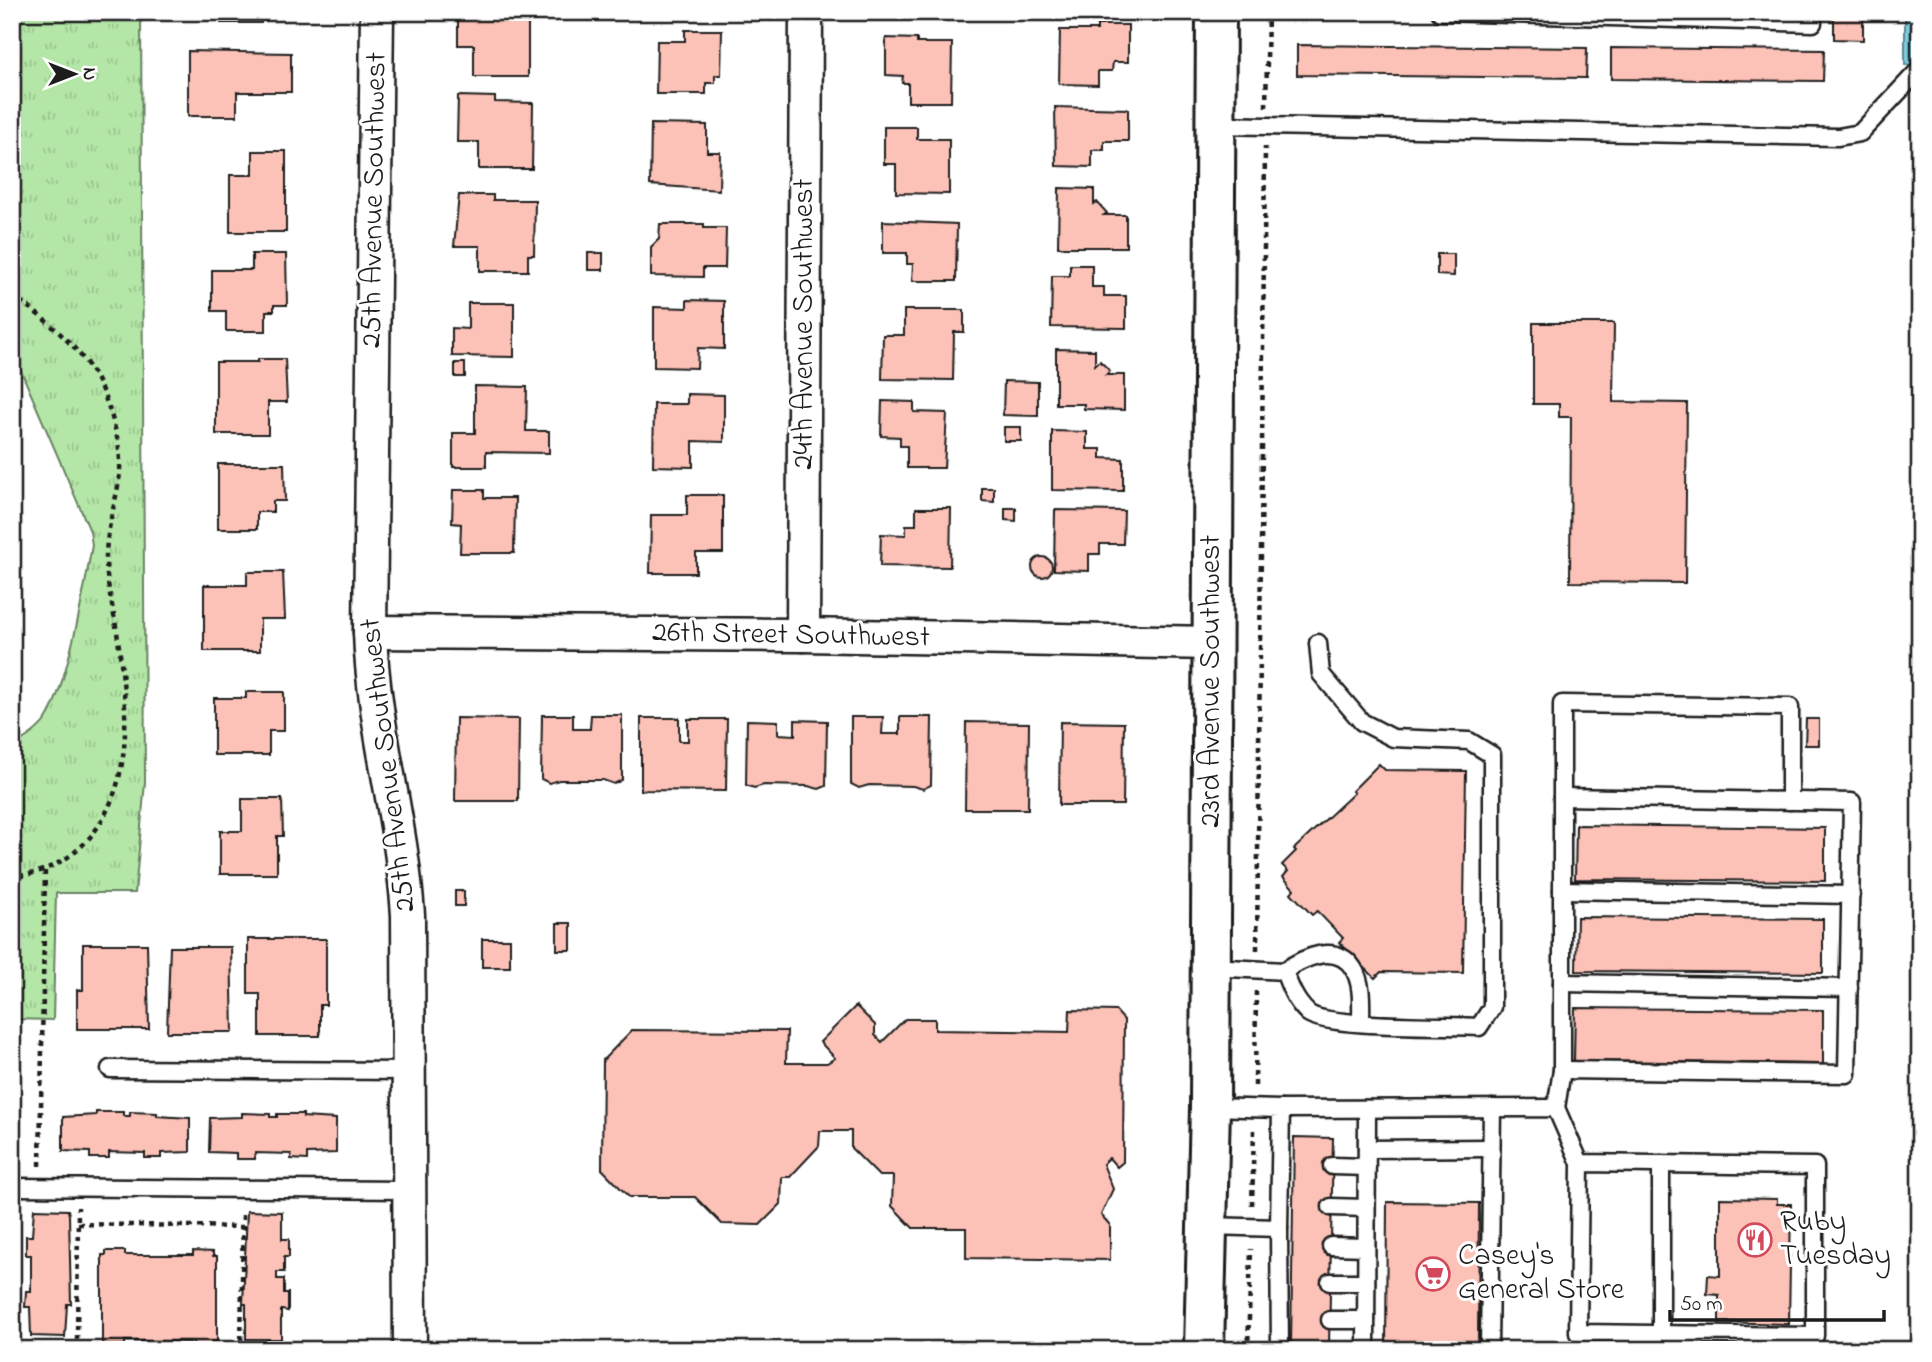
<svg xmlns="http://www.w3.org/2000/svg" width="1932" height="1362" font-family="'Indie Flower',sans-serif">
  <style>
    .grass { fill: url(#grass-tufts); stroke: #688262; stroke-width: 2 }
    .water { fill: url(#water-ripples); stroke: #588692; stroke-width: 2 }
    .building { fill: #fdc2b7; stroke: #1c1c1c; stroke-width: 2 }
    .lines { fill: none; stroke-linecap: round; stroke-linejoin: round }
    .lane-casing { stroke: #1c1c1c; stroke-width: 21 }
    .street-casing { stroke: #1c1c1c; stroke-width: 37 }
    .secondary-casing { stroke: #1c1c1c; stroke-width: 44 }
    .path { stroke: #1c1c1c; stroke-width: 4.5; stroke-dasharray: 5 5; stroke-linecap: butt }
    .lane { stroke: #fff; stroke-width: 16 }
    .street { stroke: #fff; stroke-width: 32 }
    .secondary { stroke: #fff; stroke-width: 38 }
    .labels { text-anchor: middle; dominant-baseline: central; stroke-width: 6; stroke-linejoin: round; paint-order: stroke }
    .street-label { font-size: 30px; fill: #1c1c1c; stroke: #fff }
    .poi-label { font-size: 30px; fill: #1c1c1c; stroke: #fff; text-anchor: start }
  </style>
  <defs>
    <pattern id="grass-tufts" width="24" height="20" patternUnits="userSpaceOnUse" patternTransform="scale(1.75)"><rect width="24" height="20" fill="#b4e7a7"/><path d="M3 7l-1-3M5 7V3M7 7l1-3M15 17l-1-3M17 17v-4M19 17l1-3" fill="none" stroke="#9ac68f"/></pattern>
    <pattern id="water-ripples" width="26" height="14" patternUnits="userSpaceOnUse" patternTransform="scale(1.75)"><rect width="26" height="14" fill="#80cde0"/><path d="M2 4q2-2 4 0t4 0M15 11q2-2 4 0t4 0" fill="none" stroke="#6eafc0"/></pattern>
  </defs>
  <rect width="100%" height="100%" fill="#fff"/>
  <filter id="ink" filterUnits="userSpaceOnUse"><feTurbulence type="fractalNoise" baseFrequency=".0143" numOctaves="2"/><feDisplacementMap in="SourceGraphic" scale="14" xChannelSelector="R" yChannelSelector="G"/><feConvolveMatrix kernelMatrix="1 2 1 2 8 2 1 2 1" color-interpolation-filters="sRGB"/></filter>
  <g filter="url(#ink)">
    <path class="grass" d="M 12,12 L 141,12 L 145,782 L 135,893 L 56,893 L 53,1020 L 12,1019 L 12,746 C 25,739 38,731 46,719 C 67,687 85,586 92,545 L 90,531 L 12,350 Z"/>
    <rect class="water" x="1905" y="12" width="15" height="53"/>
    <g class="building">
      <rect x="221" y="12" width="40" height="11"/>
      <path d="M 461,12 L 528,12 L 528,77 L 474,77 L 474,45 L 458,45 L 458,14 Z"/>
      <path d="M 1834,12 L 1863,12 L 1863,40 L 1834,39 Z"/>
      <path d="M 1097,25 L 1128,25 L 1128,62 L 1113,62 L 1112,71 L 1098,71 L 1098,85 L 1059,84 L 1060,30 L 1097,30 Z"/>
      <path d="M 685,30 L 722,30 L 721,75 L 715,75 L 715,83 L 706,83 L 706,94 L 656,94 L 657,41 L 685,41 Z"/>
      <path d="M 886,38 L 917,39 L 917,43 L 952,43 L 951,102 L 908,102 L 908,83 L 902,83 L 903,76 L 886,75 Z"/>
      <path d="M 1297,45 L 1587,48 L 1586,78 L 1297,75 Z"/>
      <path d="M 1611,48 L 1824,50 L 1823,81 L 1611,79 Z"/>
      <path d="M 188,51 L 291,53 L 291,92 L 237,92 L 237,116 L 188,116 Z"/>
      <path d="M 458,96 L 495,97 L 495,102 L 533,103 L 532,169 L 479,169 L 479,142 L 457,142 Z"/>
      <path d="M 1055,107 L 1128,109 L 1128,141 L 1104,141 L 1104,150 L 1092,150 L 1092,167 L 1056,166 Z"/>
      <path d="M 651,124 L 707,125 L 707,152 L 720,152 L 719,190 L 650,185 Z"/>
      <path d="M 884,127 L 917,127 L 917,139 L 949,139 L 949,194 L 896,193 L 896,164 L 884,164 Z"/>
      <path d="M 253,151 L 286,151 L 286,232 L 230,232 L 230,175 L 253,175 Z"/>
      <path d="M 1059,188 L 1094,189 L 1094,204 L 1097,202 L 1107,213 L 1104,215 L 1126,215 L 1126,247 L 1058,247 Z"/>
      <path d="M 459,195 L 493,195 L 493,200 L 535,200 L 534,255 L 528,255 L 528,271 L 480,271 L 480,246 L 454,246 Z"/>
      <path d="M 883,221 L 957,224 L 956,281 L 912,281 L 913,264 L 907,264 L 907,253 L 883,253 Z"/>
      <path d="M 660,224 L 704,224 L 704,228 L 726,228 L 725,268 L 703,268 L 703,277 L 651,276 L 651,247 L 659,239 Z"/>
      <rect x="588" y="253" width="15" height="17"/>
      <path d="M 252,254 L 286,254 L 287,305 L 274,305 L 274,311 L 266,311 L 266,331 L 226,331 L 226,311 L 212,311 L 212,270 L 252,270 Z"/>
      <path d="M 1437,254 L 1454,254 L 1454,276 L 1437,275 Z"/>
      <path d="M 1070,265 L 1092,265 L 1092,287 L 1104,287 L 1104,296 L 1126,296 L 1126,328 L 1051,327 L 1052,276 L 1070,276 Z"/>
      <path d="M 687,300 L 724,301 L 724,349 L 698,348 L 697,368 L 654,367 L 654,307 L 687,308 Z"/>
      <path d="M 468,303 L 514,303 L 514,357 L 452,356 L 452,328 L 468,329 Z"/>
      <path d="M 904,310 L 964,310 L 964,332 L 954,332 L 953,380 L 882,379 L 883,335 L 904,335 Z"/>
      <path d="M 1533,323 L 1614,323 L 1613,402 L 1687,403 L 1685,583 L 1570,582 L 1571,417 L 1559,417 L 1559,404 L 1533,404 Z"/>
      <path d="M 1056,349 L 1095,350 L 1095,365 L 1100,361 L 1110,371 L 1106,375 L 1124,375 L 1124,410 L 1084,409 L 1084,404 L 1056,404 Z"/>
      <path d="M 258,359 L 285,359 L 287,402 L 268,402 L 268,434 L 216,434 L 216,362 L 258,362 Z"/>
      <rect x="455" y="363" width="10" height="14"/>
      <path d="M 1004,381 L 1038,382 L 1038,416 L 1003,415 Z"/>
      <path d="M 475,386 L 527,387 L 526,431 L 549,431 L 549,453 L 486,452 L 486,467 L 453,467 L 453,433 L 475,433 Z"/>
      <path d="M 687,394 L 724,395 L 724,442 L 693,441 L 693,467 L 653,466 L 654,404 L 687,404 Z"/>
      <path d="M 882,401 L 914,402 L 914,412 L 947,413 L 944,468 L 907,468 L 907,446 L 900,446 L 900,437 L 881,436 Z"/>
      <rect x="1004" y="427" width="17" height="14"/>
      <path d="M 1052,431 L 1087,432 L 1087,449 L 1101,449 L 1101,458 L 1123,459 L 1123,491 L 1052,490 Z"/>
      <path d="M 218,464 L 284,464 L 285,501 L 273,501 L 273,512 L 257,512 L 257,529 L 218,529 Z"/>
      <path d="M 982,488 L 994,488 L 994,502 L 982,501 Z"/>
      <path d="M 453,490 L 484,490 L 484,498 L 515,498 L 514,553 L 460,553 L 461,524 L 452,523 Z"/>
      <path d="M 687,495 L 723,495 L 723,553 L 696,553 L 696,573 L 650,573 L 651,515 L 687,515 Z"/>
      <path d="M 916,508 L 951,508 L 950,567 L 880,566 L 881,534 L 906,535 L 906,525 L 916,525 Z"/>
      <path d="M 1005,508 L 1016,508 L 1016,521 L 1005,520 Z"/>
      <path d="M 1055,510 L 1124,511 L 1123,544 L 1100,544 L 1100,554 L 1089,554 L 1089,571 L 1054,570 Z"/>
      <circle cx="1042" cy="567" r="10"/>
      <path d="M 247,572 L 283,572 L 285,619 L 260,619 L 260,651 L 204,651 L 204,585 L 247,585 Z"/>
      <path d="M 246,692 L 284,692 L 284,731 L 269,731 L 269,755 L 214,755 L 214,698 L 246,698 Z"/>
      <path d="M 542,715 L 573,715 L 573,729 L 590,729 L 591,715 L 622,715 L 622,780 L 614,784 L 603,780 L 559,780 L 549,783 L 541,779 Z"/>
      <path d="M 851,717 L 883,717 L 882,734 L 900,734 L 900,717 L 932,717 L 931,785 L 923,789 L 913,786 L 869,785 L 859,788 L 851,784 Z"/>
      <path d="M 456,718 L 519,719 L 518,801 L 455,801 Z"/>
      <path d="M 641,718 L 679,718 L 679,741 L 688,741 L 688,719 L 727,719 L 726,791 L 641,790 Z"/>
      <path d="M 1806,719 L 1819,719 L 1819,745 L 1805,745 Z"/>
      <path d="M 747,720 L 778,721 L 778,734 L 795,735 L 795,720 L 827,721 L 826,786 L 819,789 L 808,786 L 764,785 L 754,788 L 746,785 Z"/>
      <path d="M 966,722 L 1029,723 L 1028,809 L 965,809 Z"/>
      <path d="M 1060,722 L 1124,723 L 1123,805 L 1059,805 Z"/>
      <path d="M 1379,764 L 1385,770 L 1466,771 L 1463,973 L 1381,972 L 1375,978 L 1339,942 L 1343,938 L 1317,911 L 1312,915 L 1291,893 L 1294,889 L 1283,877 L 1288,871 L 1282,865 L 1296,851 L 1294,849 L 1354,793 L 1352,791 Z"/>
      <path d="M 242,799 L 282,799 L 283,836 L 277,836 L 277,874 L 220,874 L 220,831 L 242,831 Z"/>
      <path d="M 1576,825 L 1825,828 L 1825,881 L 1575,879 Z"/>
      <rect x="455" y="891" width="9" height="15"/>
      <path d="M 1577,917 L 1823,919 L 1823,973 L 1576,971 Z"/>
      <rect x="557" y="923" width="14" height="27"/>
      <path d="M 248,939 L 326,939 L 326,1005 L 320,1005 L 320,1036 L 260,1036 L 260,994 L 248,994 Z"/>
      <rect x="482" y="939" width="28" height="28"/>
      <path d="M 83,944 L 147,944 L 149,1029 L 77,1029 L 77,990 L 83,990 Z"/>
      <path d="M 170,947 L 231,947 L 233,1032 L 167,1032 Z"/>
      <path d="M 856,1006 L 875,1025 L 875,1035 L 882,1042 L 905,1019 L 935,1019 L 935,1030 L 1069,1032 L 1070,1010 L 1116,1011 L 1124,1020 L 1123,1162 L 1117,1167 L 1109,1158 L 1103,1164 L 1113,1189 L 1101,1215 L 1110,1225 L 1110,1260 L 966,1258 L 966,1228 L 913,1228 L 892,1206 L 893,1176 L 879,1176 L 851,1148 L 851,1131 L 820,1131 L 819,1146 L 790,1177 L 782,1177 L 781,1204 L 760,1225 L 722,1224 L 695,1197 L 629,1197 L 602,1169 L 603,1060 L 632,1030 L 787,1031 L 786,1063 L 827,1063 L 835,1058 L 820,1042 Z"/>
      <path d="M 1575,1008 L 1823,1010 L 1823,1064 L 1574,1061 Z"/>
      <path d="M 96,1112 L 123,1112 L 123,1116 L 130,1116 L 130,1112 L 157,1113 L 157,1116 L 190,1118 L 190,1152 L 161,1153 L 161,1158 L 145,1158 L 145,1153 L 109,1152 L 109,1158 L 90,1158 L 90,1152 L 63,1151 L 63,1117 L 96,1115 Z"/>
      <path d="M 242,1113 L 270,1114 L 270,1117 L 277,1117 L 277,1114 L 303,1114 L 303,1117 L 336,1119 L 336,1153 L 307,1154 L 307,1160 L 291,1159 L 291,1154 L 255,1153 L 255,1159 L 236,1159 L 236,1153 L 209,1152 L 210,1118 L 242,1117 Z"/>
      <path d="M 1294,1137 L 1333,1138 L 1329,1346 L 1291,1346 Z"/>
      <path d="M 1720,1198 L 1777,1199 L 1777,1204 L 1791,1204 L 1789,1324 L 1719,1322 L 1719,1295 L 1707,1294 L 1708,1275 L 1720,1276 Z"/>
      <path d="M 1387,1202 L 1479,1203 L 1478,1346 L 1451,1345 L 1451,1350 L 1386,1350 Z"/>
      <path d="M 34,1209 L 68,1210 L 69,1215 L 71,1304 L 67,1304 L 65,1337 L 31,1336 L 30,1307 L 25,1307 L 26,1291 L 31,1291 L 31,1255 L 26,1255 L 26,1236 L 32,1236 Z"/>
      <path d="M 247,1211 L 282,1212 L 282,1239 L 289,1239 L 289,1257 L 284,1257 L 284,1272 L 277,1272 L 277,1279 L 284,1279 L 284,1293 L 288,1293 L 288,1311 L 281,1310 L 281,1339 L 246,1339 L 246,1304 L 243,1304 Z"/>
      <path d="M 106,1251 L 125,1251 L 125,1255 L 193,1255 L 193,1251 L 213,1252 L 213,1256 L 217,1256 L 217,1342 L 212,1342 L 212,1345 L 193,1345 L 193,1342 L 125,1341 L 125,1345 L 105,1345 L 102,1341 L 102,1255 L 106,1255 Z"/>
    </g>
    <g class="lines">
      <defs>
        <g id="lane">
          <path d="M 1440,12 L 1813,23 L 1813,12"/>
          <path d="M 1215,125 L 1838,137 L 1860,133 L 1920,69"/>
          <path d="M 1562,797 L 1852,802 L 1847,1074 L 1562,1070"/>
          <path d="M 1562,890 L 1851,895"/>
          <path d="M 1210,967 L 1284,971 C 1290,987 1295,1001 1308,1013 C 1326,1028 1448,1025 1479,1027 L 1492,1007 L 1492,755 L 1469,741 L 1393,738 L 1362,722 L 1321,674 L 1318,643"/>
          <path d="M 1284,971 C 1303,958 1336,942 1353,968 C 1363,983 1361,1005 1361,1022"/>
          <path d="M 1562,983 L 1849,988"/>
          <path d="M 110,1069 L 408,1071"/>
          <path d="M 1556,1108 L 1562,1070 L 1562,704 L 1790,707 L 1790,801"/>
          <path d="M 1281,1109 L 1556,1108 L 1580,1163 L 1578,1333 L 1815,1336 L 1815,1166 L 1580,1163"/>
          <path d="M 1367,1149 L 1491,1148"/>
          <path d="M 1661,1164 L 1661,1334"/>
          <path d="M 1332,1166 L 1367,1167"/>
          <path d="M 12,1187 L 408,1190"/>
          <path d="M 1331,1207 L 1366,1208"/>
          <path d="M 1208,1226 L 1279,1228 L 1281,1109 L 1210,1107"/>
          <path d="M 1279,1228 L 1280,1350"/>
          <path d="M 1331,1246 L 1366,1247"/>
          <path d="M 1330,1282 L 1366,1282"/>
          <path d="M 1330,1320 L 1366,1320"/>
          <path d="M 1366,1350 L 1367,1109"/>
          <path d="M 1489,1350 L 1492,1108"/>
        </g>
        <g id="street">
          <path d="M 377,12 L 370,632 C 373,728 402,820 408,915 L 410,1350"/>
          <path d="M 370,632 L 803,635 L 1212,643"/>
          <path d="M 803,635 L 806,12"/>
        </g>
        <path id="secondary" d="M 1204,1350 L 1210,1107 L 1216,12"/>
      </defs>
      <use href="#lane" class="lane-casing"/>
      <use href="#street" class="street-casing"/>
      <use href="#secondary" class="secondary-casing"/>
      <g class="path">
        <path d="M 12,31 L 27,12"/>
        <path d="M 1266,107 L 1268,12"/>
        <path d="M 12,295 C 44,318 80,346 98,382 C 111,408 124,450 119,480 C 115,506 106,531 106,558 C 106,583 113,607 117,632 C 126,698 136,770 97,828 C 78,856 46,874 12,877"/>
        <path d="M 1257,950 L 1265,147"/>
        <path d="M 1255,1086 L 1256,990"/>
        <path d="M 40,1166 L 45,869"/>
        <path d="M 1252,1205 L 1254,1130"/>
        <path d="M 78,1224 L 243,1227"/>
        <path d="M 77,1350 L 78,1207"/>
        <path d="M 241,1350 L 243,1211"/>
        <path d="M 1248,1350 L 1251,1249"/>
      </g>
      <use href="#lane" class="lane"/>
      <use href="#street" class="street"/>
      <use href="#secondary" class="secondary"/>
    </g>
  </g>
  <defs>
    <symbol id="restaurant-ring" viewBox="-11 -11 22 22"><circle r="9.5" fill="#fff" stroke="#d1495b" stroke-width="1.5"/><path d="M-5-6h1v4h1v-4h1v4h1v-4h1v5L-1.5 .5V6h-2V.5L-5-1ZM5-6V6H3V1.5H1.5Q1.5-4 5-6Z" fill="#d1495b"/></symbol>
    <symbol id="supermarket-ring" viewBox="-11 -11 22 22"><circle r="9.5" fill="#fff" stroke="#d1495b" stroke-width="1.5"/><path d="M-6-5.5h2.5l.6 2H6L4.5 2H-2.5L-4.4-4H-6ZM-1.5 3.2a1.3 1.3 0 1 0 .1 0ZM3 3.2a1.3 1.3 0 1 0 .1 0Z" fill="#d1495b"/></symbol>
  </defs>
  <g fill-rule="evenodd">
    <use href="#restaurant-ring" x="1736" y="1221" width="38" height="38"/>
    <use href="#supermarket-ring" x="1414" y="1255" width="38" height="38"/>
  </g>
  <g class="labels">
    <g class="street-label">
      <text transform="translate(375 200) rotate(-89)">25th Avenue Southwest</text>
      <text transform="translate(805 324) rotate(-90)">24th Avenue Southwest</text>
      <text transform="translate(791 636) rotate(1)">26th Street Southwest</text>
      <text transform="translate(1212 681) rotate(-90)">23rd Avenue Southwest</text>
      <text transform="translate(389 765) rotate(-97)">25th Avenue Southwest</text>
    </g>
    <g class="poi-label">
      <text x="1780" y="1223">Ruby<tspan x="1780" dy="34">Tuesday</tspan></text>
      <text x="1458" y="1257">Casey's<tspan x="1458" dy="34">General Store</tspan></text>
    </g>
  </g>
  <rect width="1932" height="1362" fill="none" stroke="#fff" stroke-width="42"/>
  <rect x="21" y="21" width="1890" height="1320" fill="none" stroke="#1c1c1c" stroke-width="2.5" filter="url(#ink)"/>
  <g transform="translate(74 74) rotate(90)" stroke="#ffffff" stroke-width="5" paint-order="stroke">
  <path d="M0-5L12 26L0 18L-12 26Z" fill="#1c1c1c"/>
  <text y="-10" font-size="19" font-weight="bold" text-anchor="middle" fill="#1c1c1c">N</text>
  </g>
  <path d="M1670 1310v10h214v-10" fill="none" stroke="#1c1c1c" stroke-width="3.5"/>
  <text x="1680" y="1310" font-size="21" fill="#1c1c1c" stroke="#ffffff" stroke-width="5" paint-order="stroke">50 m</text>
</svg>
